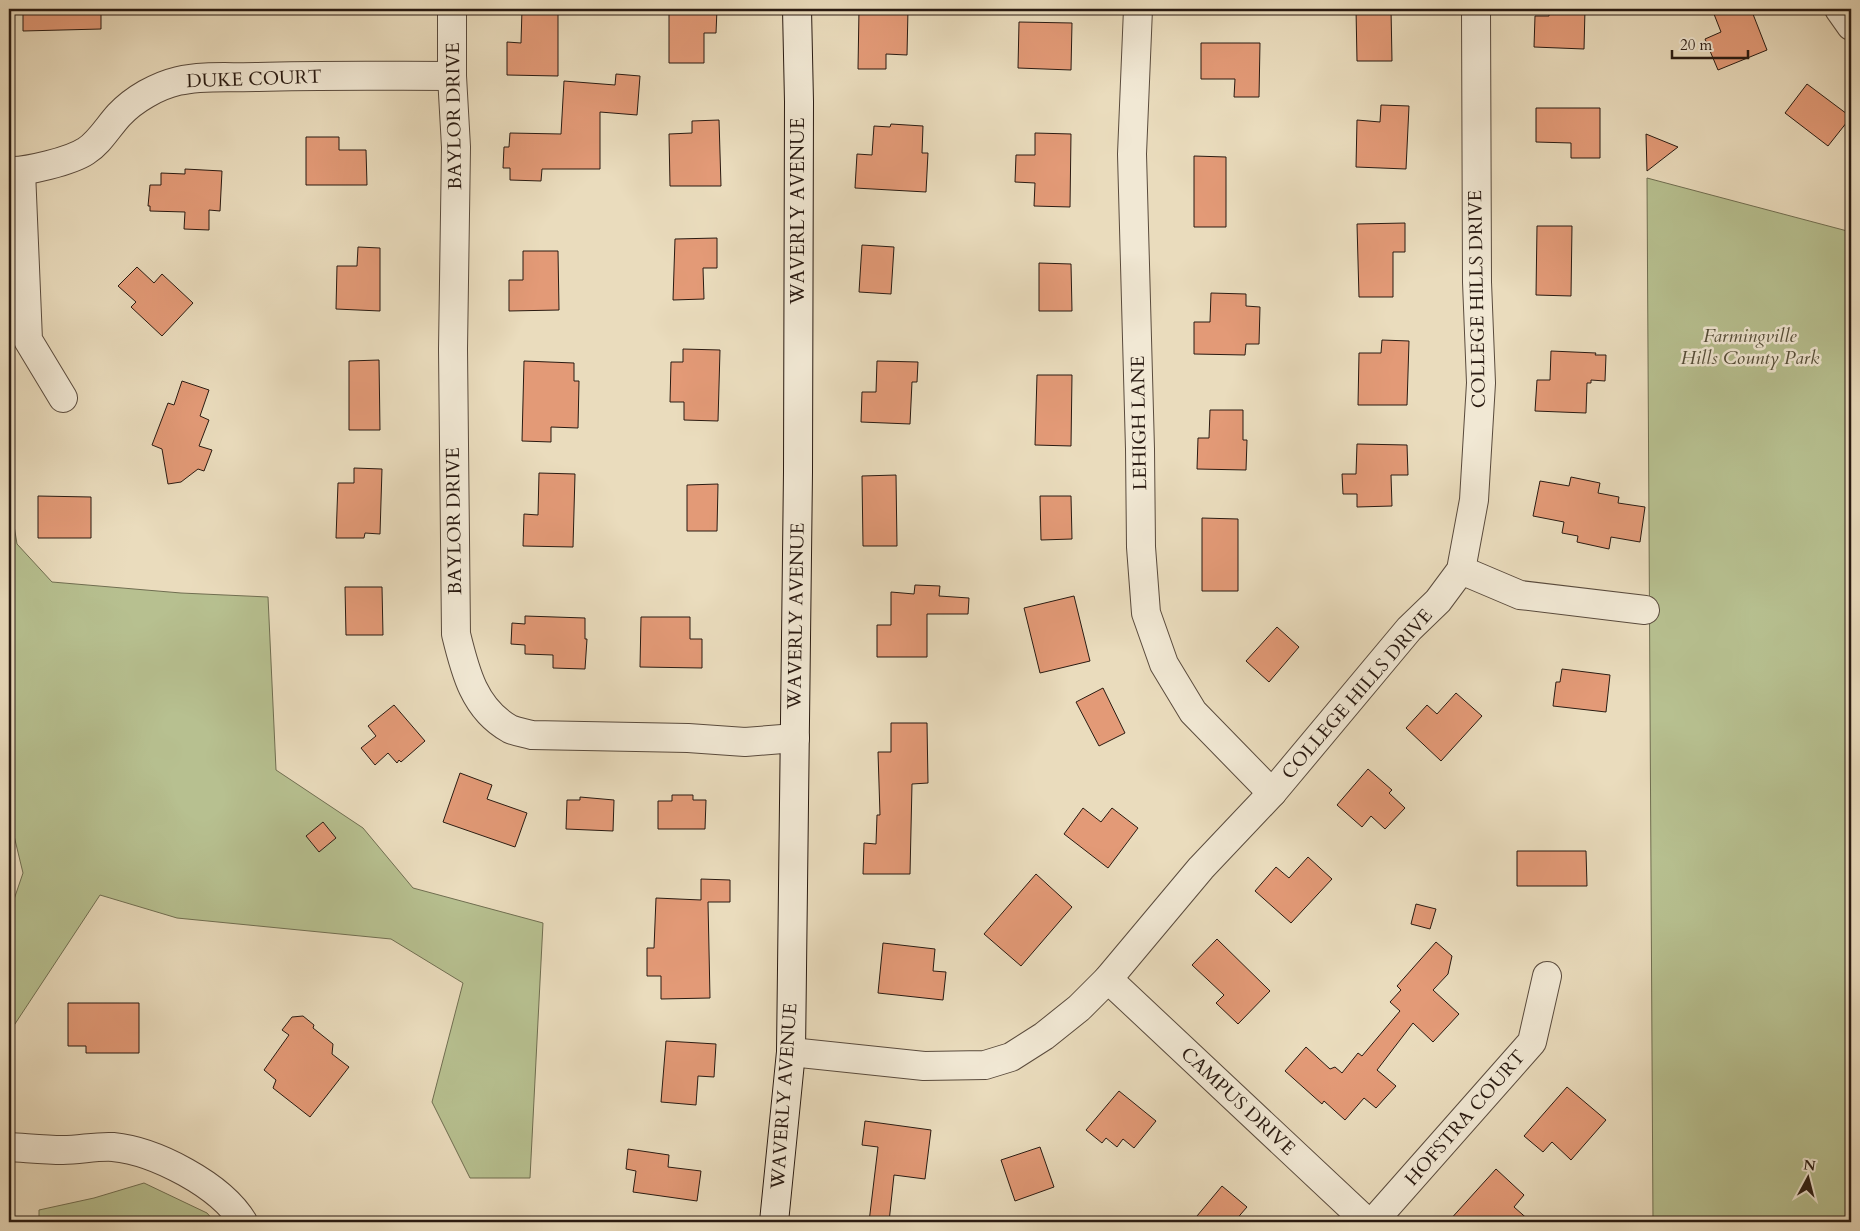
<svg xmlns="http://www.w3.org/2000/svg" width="1860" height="1231" font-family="Cardo,serif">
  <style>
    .green { fill: #b7c090; stroke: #706e51 }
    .building { fill: #e39a77; stroke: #2a1b12 }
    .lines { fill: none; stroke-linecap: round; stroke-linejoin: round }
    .street-casing { stroke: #5a4b3d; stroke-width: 30 }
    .secondary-casing { stroke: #2a1b12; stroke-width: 30 }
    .street { stroke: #f1e8d4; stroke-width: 28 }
    .secondary { stroke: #f1e8d4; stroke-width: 28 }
    .labels { text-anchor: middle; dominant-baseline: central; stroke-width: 5; stroke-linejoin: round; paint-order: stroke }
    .street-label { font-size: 19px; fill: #2a1b12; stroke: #f1e8d4 }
    .park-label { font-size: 19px; font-style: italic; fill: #544d38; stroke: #f1e8d4 }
  </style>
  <rect width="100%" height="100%" fill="#eadcbd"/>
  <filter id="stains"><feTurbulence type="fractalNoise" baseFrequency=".004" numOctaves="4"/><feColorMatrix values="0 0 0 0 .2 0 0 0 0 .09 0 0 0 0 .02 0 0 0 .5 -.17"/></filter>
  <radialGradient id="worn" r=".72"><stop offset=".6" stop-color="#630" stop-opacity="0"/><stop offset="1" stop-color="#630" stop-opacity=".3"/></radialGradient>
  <g class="green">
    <path d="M 1647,178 L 1851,232 L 1851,1222 L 1653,1222 Z"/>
    <path d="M 9,495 L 17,544 L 52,582 L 181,593 L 268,597 L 276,770 L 363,828 L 413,888 L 543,923 L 530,1178 L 470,1178 L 432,1102 L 463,983 L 391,939 L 177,918 L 100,895 L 9,1033 L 9,914 L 23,873 L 9,815 Z"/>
    <path d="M 144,1183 L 207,1213 L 215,1222 L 39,1222 L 39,1210 L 94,1198 Z"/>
  </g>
  <g class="building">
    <path d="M 23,9 L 101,9 L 101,29 L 23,31 Z"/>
    <path d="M 522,9 L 558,9 L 558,76 L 507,75 L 507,42 L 521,43 Z"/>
    <path d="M 669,9 L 717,9 L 716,33 L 704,33 L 704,63 L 669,63 Z"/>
    <path d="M 859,9 L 908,9 L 907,55 L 886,54 L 886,69 L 858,69 Z"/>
    <path d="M 1356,9 L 1391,9 L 1392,61 L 1357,61 Z"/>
    <path d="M 1549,9 L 1585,9 L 1584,49 L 1534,47 L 1535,16 L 1549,16 Z"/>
    <path d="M 1712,9 L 1751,9 L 1767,50 L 1718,70 L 1705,39 L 1721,32 Z"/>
    <path d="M 1019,22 L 1072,23 L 1071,70 L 1018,68 Z"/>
    <path d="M 1201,43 L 1260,43 L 1259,97 L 1234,97 L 1235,79 L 1201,79 Z"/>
    <path d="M 616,74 L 640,76 L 637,115 L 600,112 L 600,169 L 542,169 L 541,181 L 510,180 L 510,168 L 503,168 L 504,147 L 509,147 L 510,133 L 561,134 L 564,81 L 615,85 Z"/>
    <path d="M 1807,84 L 1851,117 L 1828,146 L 1785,113 Z"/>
    <path d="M 1381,105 L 1409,106 L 1406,169 L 1356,167 L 1357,120 L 1380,122 Z"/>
    <path d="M 1536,108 L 1600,108 L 1600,158 L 1571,158 L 1571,143 L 1536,142 Z"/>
    <path d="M 719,120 L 721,186 L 670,186 L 669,134 L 692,133 L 692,121 Z"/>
    <path d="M 891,124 L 923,126 L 922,153 L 928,153 L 926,192 L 855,188 L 857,154 L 872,155 L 874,126 L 890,127 Z"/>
    <path d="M 1035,133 L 1071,134 L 1070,207 L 1034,206 L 1035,183 L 1015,182 L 1016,155 L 1035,155 Z"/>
    <path d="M 1646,134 L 1678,147 L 1647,171 Z"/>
    <path d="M 306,137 L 339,137 L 339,150 L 366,150 L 367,185 L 306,185 Z"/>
    <path d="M 1194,156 L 1226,157 L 1226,227 L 1194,227 Z"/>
    <path d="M 185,169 L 222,171 L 220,211 L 209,210 L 209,230 L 184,229 L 185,212 L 150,211 L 150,206 L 148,206 L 150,185 L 161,185 L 161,173 L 185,174 Z"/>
    <path d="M 1405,223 L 1405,252 L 1393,252 L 1393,297 L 1359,297 L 1357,224 Z"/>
    <path d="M 1537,226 L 1572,226 L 1571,296 L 1536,295 Z"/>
    <path d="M 717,238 L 717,268 L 703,268 L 704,299 L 673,300 L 675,239 Z"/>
    <path d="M 862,245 L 894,247 L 891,294 L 859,292 Z"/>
    <path d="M 358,247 L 380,248 L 380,311 L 336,309 L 337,266 L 357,266 Z"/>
    <path d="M 523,251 L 558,251 L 559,310 L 509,311 L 509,280 L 523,280 Z"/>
    <path d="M 1039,263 L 1071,264 L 1072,311 L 1039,311 Z"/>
    <path d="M 137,267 L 154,283 L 162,274 L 193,303 L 162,336 L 131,307 L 136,302 L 118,286 Z"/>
    <path d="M 1211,293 L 1246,294 L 1246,306 L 1260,307 L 1259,344 L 1246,344 L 1245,355 L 1194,354 L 1194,322 L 1210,322 Z"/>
    <path d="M 1382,340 L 1409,341 L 1407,405 L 1358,405 L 1359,353 L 1381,353 Z"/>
    <path d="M 683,349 L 720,350 L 718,421 L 684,420 L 684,402 L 670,402 L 671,362 L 683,362 Z"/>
    <path d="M 1551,351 L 1596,353 L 1595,355 L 1606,355 L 1605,381 L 1591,380 L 1591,383 L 1587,383 L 1586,413 L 1535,411 L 1537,380 L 1550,380 Z"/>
    <path d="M 379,360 L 380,430 L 349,430 L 349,361 Z"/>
    <path d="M 524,361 L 574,363 L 574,381 L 579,381 L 578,428 L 551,427 L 551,442 L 522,441 Z"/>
    <path d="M 877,361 L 918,362 L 917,382 L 912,382 L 910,424 L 861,422 L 862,392 L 876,392 Z"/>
    <path d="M 1037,375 L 1072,375 L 1071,446 L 1035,445 Z"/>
    <path d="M 182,381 L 209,390 L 200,416 L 209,420 L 199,446 L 212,450 L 204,471 L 198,469 L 181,482 L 168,484 L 162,449 L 152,445 L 168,403 L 174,405 Z"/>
    <path d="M 1210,410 L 1243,410 L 1243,440 L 1247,440 L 1246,470 L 1197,469 L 1198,438 L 1209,438 Z"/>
    <path d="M 1357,444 L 1407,445 L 1408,475 L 1391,475 L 1392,506 L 1357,507 L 1357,494 L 1343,494 L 1342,474 L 1356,474 Z"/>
    <path d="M 354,468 L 382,469 L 380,534 L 365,533 L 364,538 L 336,538 L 338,483 L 354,483 Z"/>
    <path d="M 539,473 L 575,474 L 573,547 L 523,546 L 524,514 L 538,515 Z"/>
    <path d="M 896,475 L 897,546 L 863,546 L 862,476 Z"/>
    <path d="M 1571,477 L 1600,483 L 1598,493 L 1619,497 L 1618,503 L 1645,507 L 1640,542 L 1611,537 L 1609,549 L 1577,542 L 1578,536 L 1562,533 L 1564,522 L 1533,516 L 1540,481 L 1569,486 Z"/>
    <path d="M 718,484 L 717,531 L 687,531 L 687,485 Z"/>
    <path d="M 38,496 L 91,497 L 91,538 L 38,538 Z"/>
    <path d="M 1040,496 L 1071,496 L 1072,539 L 1041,540 Z"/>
    <path d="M 1202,518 L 1238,519 L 1238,591 L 1202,591 Z"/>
    <path d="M 915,585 L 940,586 L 939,596 L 969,598 L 968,614 L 927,614 L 927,657 L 877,657 L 877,625 L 891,625 L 891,592 L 914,594 Z"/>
    <path d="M 345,587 L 382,587 L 383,635 L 346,635 Z"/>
    <path d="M 1074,596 L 1090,661 L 1040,673 L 1024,608 Z"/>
    <path d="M 525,616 L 585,618 L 585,639 L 587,639 L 585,669 L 553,668 L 553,655 L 525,654 L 525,645 L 511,644 L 512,623 L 525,624 Z"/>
    <path d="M 641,617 L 690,617 L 690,639 L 702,639 L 702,668 L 640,667 Z"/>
    <path d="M 1277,627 L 1299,647 L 1269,682 L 1246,661 Z"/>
    <path d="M 1562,669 L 1610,675 L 1606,712 L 1553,706 L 1556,682 L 1560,682 Z"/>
    <path d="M 1103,688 L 1125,733 L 1099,746 L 1076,702 Z"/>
    <path d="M 1456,693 L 1482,716 L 1441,761 L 1406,728 L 1427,705 L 1437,714 Z"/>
    <path d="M 394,705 L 425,741 L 401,762 L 399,760 L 397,763 L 388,753 L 375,765 L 361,748 L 376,736 L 368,726 Z"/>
    <path d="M 891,723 L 927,723 L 928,783 L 912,784 L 910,874 L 863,874 L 864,843 L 876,844 L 877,815 L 880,815 L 878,752 L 891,752 Z"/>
    <path d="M 1368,769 L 1392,790 L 1389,793 L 1405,808 L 1385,829 L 1371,816 L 1362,827 L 1337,805 Z"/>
    <path d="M 460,773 L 492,785 L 487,799 L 527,813 L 515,847 L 443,822 Z"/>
    <path d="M 672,795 L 693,795 L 693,800 L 706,800 L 705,829 L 658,829 L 658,801 L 672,801 Z"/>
    <path d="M 580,797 L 614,800 L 613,831 L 566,829 L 567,800 L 580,800 Z"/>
    <path d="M 1083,808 L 1101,822 L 1112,808 L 1138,828 L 1108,868 L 1064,834 Z"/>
    <path d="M 323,822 L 336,838 L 319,852 L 306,836 Z"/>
    <path d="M 1517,851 L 1586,851 L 1587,886 L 1517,886 Z"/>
    <path d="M 1308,857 L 1332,879 L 1291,923 L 1255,891 L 1276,867 L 1289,878 Z"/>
    <path d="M 1036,874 L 1072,907 L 1021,966 L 984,934 Z"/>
    <path d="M 701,879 L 730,880 L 730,902 L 708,902 L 710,998 L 661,999 L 661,976 L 647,976 L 647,948 L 654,948 L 656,898 L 701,900 Z"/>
    <path d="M 1416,904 L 1436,909 L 1430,929 L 1411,924 Z"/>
    <path d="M 1217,939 L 1270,991 L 1238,1024 L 1216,1003 L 1224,995 L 1192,965 Z"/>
    <path d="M 1436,942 L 1452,956 L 1448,974 L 1433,990 L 1459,1014 L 1433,1042 L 1413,1023 L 1377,1070 L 1396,1086 L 1376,1108 L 1364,1098 L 1345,1120 L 1324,1101 L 1322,1104 L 1285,1071 L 1306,1047 L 1330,1069 L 1335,1067 L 1342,1073 L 1358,1053 L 1362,1056 L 1400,1011 L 1390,1002 L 1401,990 L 1397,986 Z"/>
    <path d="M 883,943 L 935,949 L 933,971 L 946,972 L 943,1000 L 878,993 Z"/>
    <path d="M 68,1003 L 139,1003 L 139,1053 L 86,1053 L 86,1046 L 68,1046 Z"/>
    <path d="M 303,1016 L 314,1025 L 313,1028 L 333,1044 L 332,1054 L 349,1067 L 310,1117 L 273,1088 L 276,1080 L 264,1070 L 289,1035 L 282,1030 L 292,1017 Z"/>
    <path d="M 666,1041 L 716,1044 L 714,1077 L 698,1076 L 696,1105 L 661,1102 Z"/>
    <path d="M 1567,1087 L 1606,1120 L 1571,1160 L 1552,1142 L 1543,1152 L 1524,1136 Z"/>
    <path d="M 1119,1091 L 1156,1121 L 1134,1148 L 1123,1139 L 1117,1147 L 1106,1138 L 1102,1143 L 1086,1130 Z"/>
    <path d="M 865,1121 L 931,1130 L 925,1179 L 894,1175 L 889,1222 L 869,1222 L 878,1147 L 862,1145 Z"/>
    <path d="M 1040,1147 L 1054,1187 L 1015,1201 L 1001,1160 Z"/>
    <path d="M 628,1149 L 669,1155 L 668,1167 L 701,1171 L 697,1201 L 633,1192 L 636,1171 L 626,1169 Z"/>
    <path d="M 1496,1169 L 1524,1195 L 1514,1207 L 1531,1222 L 1448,1222 Z"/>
    <path d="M 1222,1186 L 1247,1207 L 1234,1222 L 1192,1222 Z"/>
  </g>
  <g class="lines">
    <defs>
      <g id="street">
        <path d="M 452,9 L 452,76 L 456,147 L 453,349 L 456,634 C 465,671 474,709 510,729 C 516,732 525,733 532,735 L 688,738 L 745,742 L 795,738"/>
        <path d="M 1138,9 L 1132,154 L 1140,449 L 1141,547 L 1146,613 L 1164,664 L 1193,712 L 1272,793"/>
        <path d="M 1839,9 L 1851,26"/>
        <path d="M 9,171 C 26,172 71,161 86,151 C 99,143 108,127 119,115 C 134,99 157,86 178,81 C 203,75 232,78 258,77 C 322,75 387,76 452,76"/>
        <path d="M 21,171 L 28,340 L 63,398"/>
        <path d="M 1461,570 L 1520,595 L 1645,610"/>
        <path d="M 1108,979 L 1367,1222"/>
        <path d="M 791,1052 L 924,1066 L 985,1065 L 1011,1057 L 1044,1036 L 1079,1008 L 1108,979 L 1201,868 L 1272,793 L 1409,629 L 1438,601 L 1461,570 L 1474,500 L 1481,383 L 1477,282 L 1476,9"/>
        <path d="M 9,1147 C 27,1148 45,1150 63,1150 C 80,1150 96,1146 113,1147 C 155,1151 221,1185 243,1222"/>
        <path d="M 1373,1222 L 1532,1042 L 1547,976"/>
      </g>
      <path id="secondary" d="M 774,1222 L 791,1052 L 798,472 L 799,102 L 797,9"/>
    </defs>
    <use href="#street" class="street-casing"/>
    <use href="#secondary" class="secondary-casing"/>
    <use href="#street" class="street"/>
    <use href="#secondary" class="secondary"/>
  </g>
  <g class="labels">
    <g class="street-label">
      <text transform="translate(254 79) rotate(-2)">DUKE COURT</text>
      <text transform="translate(454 116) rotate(-91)">BAYLOR DRIVE</text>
      <text transform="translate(798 211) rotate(-90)">WAVERLY AVENUE</text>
      <text transform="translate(1477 299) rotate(-91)">COLLEGE HILLS DRIVE</text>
      <text transform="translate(1139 423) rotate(-91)">LEHIGH LANE</text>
      <text transform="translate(454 521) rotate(-91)">BAYLOR DRIVE</text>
      <text transform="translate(796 616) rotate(-89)">WAVERLY AVENUE</text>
      <text transform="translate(1357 694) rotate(-49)">COLLEGE HILLS DRIVE</text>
      <text transform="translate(784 1096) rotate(-86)">WAVERLY AVENUE</text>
      <text transform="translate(1238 1101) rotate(43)">CAMPUS DRIVE</text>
      <text transform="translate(1465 1118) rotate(-49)">HOFSTRA COURT</text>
    </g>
    <g class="park-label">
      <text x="1750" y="336">Farmingville<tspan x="1750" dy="22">Hills County Park</tspan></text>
    </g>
  </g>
  <rect width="1860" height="1231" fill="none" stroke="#eadcbd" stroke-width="30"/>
  <rect x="10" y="10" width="1840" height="1211" fill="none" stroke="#2a1b12" stroke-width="2.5"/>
  <rect x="15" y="15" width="1830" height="1201" fill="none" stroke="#2a1b12"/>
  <g transform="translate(1808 1178) rotate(7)" stroke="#f1e8d4" stroke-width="4" paint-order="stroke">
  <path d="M0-4L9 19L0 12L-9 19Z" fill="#2a1b12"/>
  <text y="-8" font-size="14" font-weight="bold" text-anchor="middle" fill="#2a1b12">N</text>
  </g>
  <path d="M1672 50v8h76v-8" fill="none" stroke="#2a1b12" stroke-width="2.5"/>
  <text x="1680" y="50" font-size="15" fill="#2a1b12" stroke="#f1e8d4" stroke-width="4" paint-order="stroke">20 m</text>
  <rect width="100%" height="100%" filter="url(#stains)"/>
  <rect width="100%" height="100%" fill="url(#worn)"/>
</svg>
